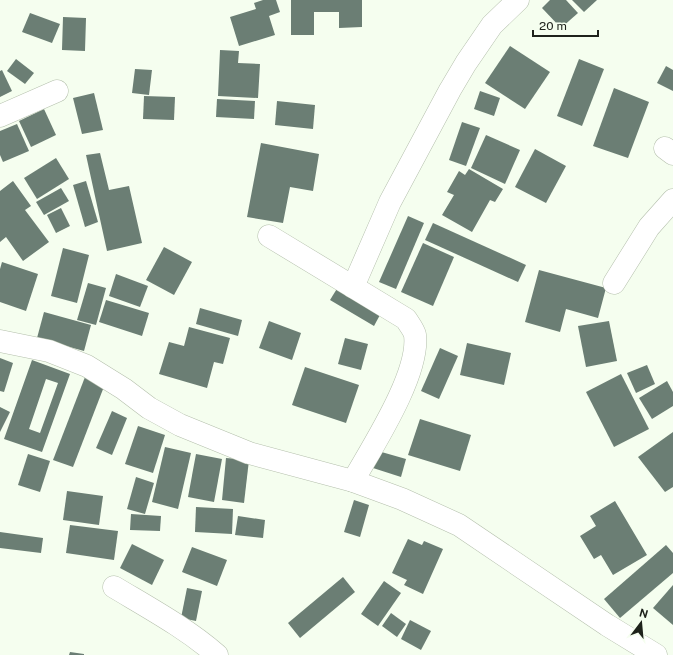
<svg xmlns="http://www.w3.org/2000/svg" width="673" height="655" font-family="'Public Sans',sans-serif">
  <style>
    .building { fill: #6b7e74; fill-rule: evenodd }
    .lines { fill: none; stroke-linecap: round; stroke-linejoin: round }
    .minor-casing { stroke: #b4bfac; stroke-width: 23 }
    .minor { stroke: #fff; stroke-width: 22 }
  </style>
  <rect width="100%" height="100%" fill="#f5feef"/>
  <g class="building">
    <path d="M 263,0 L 276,0 L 280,12 L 269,16 L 275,35 L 239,46 L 230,17 L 256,9 L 254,3 Z"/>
    <path d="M 291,0 L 362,0 L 362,27 L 339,28 L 339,12 L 314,12 L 314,35 L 291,35 Z"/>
    <path d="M 550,0 L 566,0 L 578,13 L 561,28 L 542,8 Z"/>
    <path d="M 572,0 L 597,0 L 584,12 Z"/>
    <path d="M 30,13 L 60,24 L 52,43 L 22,32 Z"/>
    <path d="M 63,17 L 86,18 L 85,51 L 62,50 Z"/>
    <path d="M 510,46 L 550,72 L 525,109 L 485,83 Z"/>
    <path d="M 220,50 L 239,51 L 238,63 L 260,64 L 258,98 L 218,96 Z"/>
    <path d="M 16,59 L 34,73 L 25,84 L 7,71 Z"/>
    <path d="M 579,59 L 604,69 L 582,126 L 557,116 Z"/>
    <path d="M 666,66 L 673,70 L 673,91 L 657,83 Z"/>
    <path d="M 135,69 L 152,70 L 149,95 L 132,93 Z"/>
    <path d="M 2,70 L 12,91 L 0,97 L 0,71 Z"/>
    <path d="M 614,88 L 649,102 L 628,158 L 593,146 Z"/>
    <path d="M 480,91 L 500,98 L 494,116 L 474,109 Z"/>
    <path d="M 94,93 L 103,130 L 82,134 L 73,98 Z"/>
    <path d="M 144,96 L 175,97 L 174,120 L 143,119 Z"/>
    <path d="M 217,99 L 255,101 L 254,119 L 216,117 Z"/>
    <path d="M 277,101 L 315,105 L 313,129 L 275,125 Z"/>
    <path d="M 44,109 L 56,135 L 31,147 L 19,121 Z"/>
    <path d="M 462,122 L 480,128 L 466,166 L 449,160 Z"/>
    <path d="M 17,124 L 29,151 L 3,162 L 0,155 L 0,131 Z"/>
    <path d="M 486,135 L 520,150 L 505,184 L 471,168 Z"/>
    <path d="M 261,143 L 319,154 L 313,191 L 290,187 L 283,223 L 247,217 Z"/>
    <path d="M 535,149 L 566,166 L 546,203 L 515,187 Z"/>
    <path d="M 100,153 L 109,190 L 129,186 L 142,243 L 107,251 L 86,155 Z"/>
    <path d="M 56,158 L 69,179 L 37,199 L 24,178 Z"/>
    <path d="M 469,169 L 503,189 L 495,202 L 490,200 L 472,232 L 442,215 L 454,195 L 447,192 L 459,171 L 465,175 Z"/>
    <path d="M 13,181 L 31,206 L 25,210 L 49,242 L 23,261 L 6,237 L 0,242 L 0,191 Z"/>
    <path d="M 86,181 L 98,222 L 85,227 L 73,185 Z"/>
    <path d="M 61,188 L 69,201 L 44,215 L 36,202 Z"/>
    <path d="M 61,208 L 70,226 L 56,233 L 47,215 Z"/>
    <path d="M 408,216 L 424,223 L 396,289 L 379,282 Z"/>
    <path d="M 433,223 L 526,265 L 518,282 L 425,240 Z"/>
    <path d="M 423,243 L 454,257 L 433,306 L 401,292 Z"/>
    <path d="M 164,247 L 192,262 L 174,295 L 146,280 Z"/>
    <path d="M 63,248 L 89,255 L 77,303 L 51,296 Z"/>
    <path d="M 2,262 L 38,274 L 26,311 L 0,302 L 0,269 Z"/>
    <path d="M 539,270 L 606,288 L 598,318 L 566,309 L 560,332 L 525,322 Z"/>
    <path d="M 116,274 L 148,286 L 140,307 L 109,296 Z"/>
    <path d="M 88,283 L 106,288 L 96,325 L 77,320 Z"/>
    <path d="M 338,287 L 381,313 L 374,326 L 330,300 Z"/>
    <path d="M 106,300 L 149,313 L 142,336 L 99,322 Z"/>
    <path d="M 200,308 L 242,320 L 238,336 L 196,324 Z"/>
    <path d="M 44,312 L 91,325 L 84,351 L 37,338 Z"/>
    <path d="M 269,321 L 301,333 L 292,360 L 259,348 Z"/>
    <path d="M 609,321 L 617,361 L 586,367 L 578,326 Z"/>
    <path d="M 189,327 L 230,338 L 223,364 L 214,362 L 207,388 L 159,374 L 169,342 L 184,346 Z"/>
    <path d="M 345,338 L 368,344 L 361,370 L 338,364 Z"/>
    <path d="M 467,343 L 511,353 L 504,385 L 460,375 Z"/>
    <path d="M 440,348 L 458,356 L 439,399 L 421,391 Z"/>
    <path d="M 0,358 L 13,363 L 4,392 L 0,391 Z"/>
    <path d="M 32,360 L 70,374 L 42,452 L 4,439 ZM 46,379 L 58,383 L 40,433 L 29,429 Z"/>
    <path d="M 647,365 L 655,384 L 636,393 L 627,373 Z"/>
    <path d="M 305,367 L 359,385 L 346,423 L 292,405 Z"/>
    <path d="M 621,374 L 649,429 L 614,447 L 586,392 Z"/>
    <path d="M 85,377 L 105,384 L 73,467 L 53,460 Z"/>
    <path d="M 667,381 L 673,392 L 673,406 L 652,419 L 639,398 Z"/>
    <path d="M 0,407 L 10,412 L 0,432 Z"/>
    <path d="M 112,411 L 127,418 L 112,455 L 96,448 Z"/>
    <path d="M 420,419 L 471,435 L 460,471 L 408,455 Z"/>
    <path d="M 138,426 L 165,435 L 153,473 L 125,464 Z"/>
    <path d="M 673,432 L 673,487 L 665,492 L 638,457 Z"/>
    <path d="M 165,447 L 191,453 L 178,509 L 152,502 Z"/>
    <path d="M 378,451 L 406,459 L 401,477 L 373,468 Z"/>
    <path d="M 28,454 L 50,461 L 40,492 L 18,485 Z"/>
    <path d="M 196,454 L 222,459 L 214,502 L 188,497 Z"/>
    <path d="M 226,458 L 249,460 L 244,503 L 222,500 Z"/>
    <path d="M 136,477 L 154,483 L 145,514 L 127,509 Z"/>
    <path d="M 67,491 L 103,496 L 99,525 L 63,520 Z"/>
    <path d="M 354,500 L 369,505 L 360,537 L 344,532 Z"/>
    <path d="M 615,501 L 647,555 L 613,575 L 601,555 L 594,559 L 580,536 L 596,526 L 590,516 Z"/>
    <path d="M 196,507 L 233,509 L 232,534 L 195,532 Z"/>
    <path d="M 131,514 L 161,516 L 160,531 L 130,530 Z"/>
    <path d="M 238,516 L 265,520 L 263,538 L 235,535 Z"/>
    <path d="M 70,525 L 118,531 L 114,560 L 66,553 Z"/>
    <path d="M 0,532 L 43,538 L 41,553 L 0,548 Z"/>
    <path d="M 408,539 L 422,545 L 424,541 L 443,549 L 423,594 L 404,585 L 407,580 L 392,573 Z"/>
    <path d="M 132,544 L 164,560 L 152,585 L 120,568 Z"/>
    <path d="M 666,545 L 673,553 L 673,573 L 620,618 L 604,599 Z"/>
    <path d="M 192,547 L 227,560 L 217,586 L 182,572 Z"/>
    <path d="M 343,577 L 355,592 L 300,638 L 288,623 Z"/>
    <path d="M 384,581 L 401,593 L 378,626 L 361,614 Z"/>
    <path d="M 673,585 L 673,625 L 653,608 Z"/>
    <path d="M 187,588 L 202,591 L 196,621 L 181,618 Z"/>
    <path d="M 391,613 L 406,624 L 397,637 L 382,626 Z"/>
    <path d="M 410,620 L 431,631 L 421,650 L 401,639 Z"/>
    <path d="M 70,652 L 84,654 L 84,655 L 69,655 Z"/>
  </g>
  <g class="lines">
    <defs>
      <g id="minor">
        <path d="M 0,116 L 57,91"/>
        <path d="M 665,148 L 673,154"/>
        <path d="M 269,236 L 406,319 C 409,324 414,330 415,335 C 420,374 372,447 353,481"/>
        <path d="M 614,283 L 649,227 L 673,200"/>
        <path d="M 353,287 L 390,202 L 450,90 L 466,63 L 492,25 L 518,0"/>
        <path d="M 0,341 L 49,351 L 87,366 L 124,389 L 149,408 L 180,425 L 249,453 L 353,481 L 402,499 L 459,525 L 607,625 L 656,655"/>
        <path d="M 114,587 C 149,608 186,628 217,655"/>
      </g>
    </defs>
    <use href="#minor" class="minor-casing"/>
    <use href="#minor" class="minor"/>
  </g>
  <g transform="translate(641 623) rotate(16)" stroke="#f5feef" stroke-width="3" paint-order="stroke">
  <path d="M0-3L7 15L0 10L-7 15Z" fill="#1e221b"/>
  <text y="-6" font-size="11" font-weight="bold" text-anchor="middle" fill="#1e221b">N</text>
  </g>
  <path d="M533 30v6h65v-6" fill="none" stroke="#1e221b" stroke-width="2"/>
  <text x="539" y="30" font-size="12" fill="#1e221b" stroke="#f5feef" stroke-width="3" paint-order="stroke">20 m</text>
</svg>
